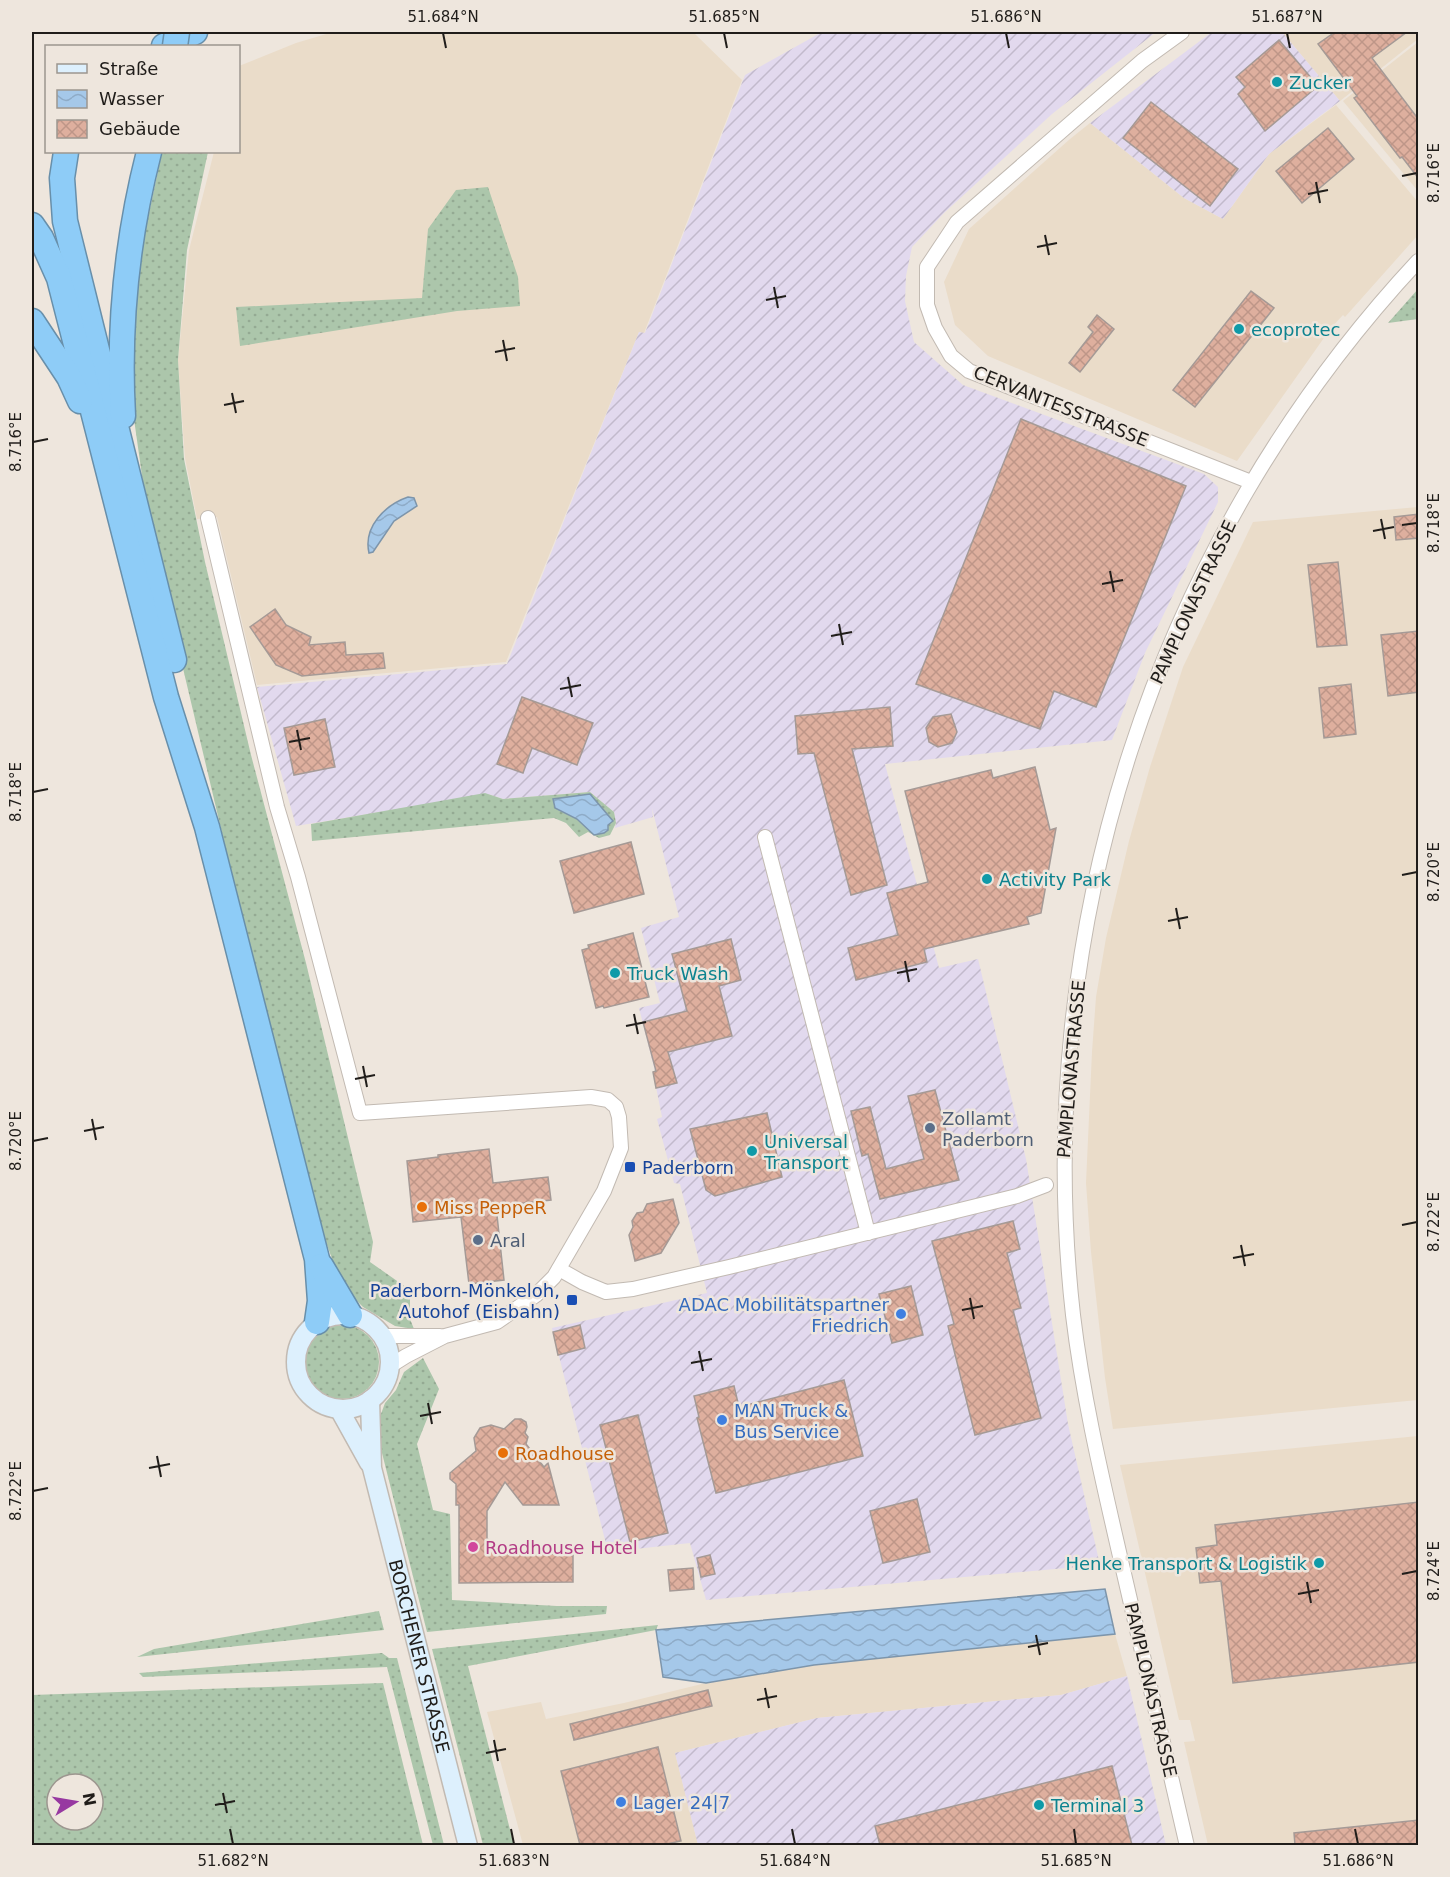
<svg xmlns="http://www.w3.org/2000/svg" width="1450" height="1877" font-family="'DejaVu Sans',sans-serif">
  <style>
    .commercial { fill: #eadcc9 }
    .industrial { fill: url(#industrial-furrows) }
    .grass { fill: url(#grass-dots); fill-rule: evenodd }
    .water { fill: url(#water-waves); stroke: #7d95ab; stroke-width: 1.5 }
    .building { fill: url(#building-cross-hatch); stroke: #a59a96; stroke-width: 1.5 }
    .lines { fill: none; stroke-linecap: round; stroke-linejoin: round }
    .street-casing { stroke: #c2bab2; stroke-width: 16 }
    .secondary-casing { stroke: #c2bab2; stroke-width: 21 }
    .highway-casing { stroke: #688faa; stroke-width: 27 }
    .street { stroke: #fff; stroke-width: 14 }
    .secondary { stroke: #ddf0fd; stroke-width: 18 }
    .highway { stroke: #8eccf7; stroke-width: 24 }
    .highway-bridge-casing { stroke: #688faa; stroke-width: 27; stroke-linecap: butt }
    .highway-bridge { stroke: #8eccf7; stroke-width: 24 }
    .ticks { fill: none; stroke: #201d1a; stroke-width: 2 }
    .culture-dot { fill: #0f9aa8; stroke: #eee6dd; stroke-width: 2 }
    .service-dot { fill: #5c6f8a; stroke: #eee6dd; stroke-width: 2 }
    .transit-dot { fill: #1a4fb4; stroke: #eee6dd; stroke-width: 2 }
    .food-dot { fill: #e8710a; stroke: #eee6dd; stroke-width: 2 }
    .shop-dot { fill: #3f7fe0; stroke: #eee6dd; stroke-width: 2 }
    .hotel-dot { fill: #d1479c; stroke: #eee6dd; stroke-width: 2 }
    .labels { text-anchor: middle; dominant-baseline: central; stroke-width: 5; stroke-linejoin: round; paint-order: stroke }
    .culture-label { font-size: 18px; fill: #0d838f; stroke: #eee6dd; text-anchor: start }
    .street-label { font-size: 18px; fill: #201d1a; stroke: #eee6dd }
    .service-label { font-size: 18px; fill: #4e5e75; stroke: #eee6dd; text-anchor: start }
    .transit-label { font-size: 18px; fill: #164399; stroke: #eee6dd; text-anchor: start }
    .food-label { font-size: 18px; fill: #c56008; stroke: #eee6dd; text-anchor: start }
    .shop-label { font-size: 18px; fill: #366cbe; stroke: #eee6dd; text-anchor: start }
    .hotel-label { font-size: 18px; fill: #b23c85; stroke: #eee6dd; text-anchor: start }
    .neatline { fill: none; stroke: #201d1a; stroke-width: 2 }
    .ticks-label { font-size: 15px; text-anchor: middle; fill: #201d1a }
  </style>
  <defs>
    <pattern id="industrial-furrows" width="10" height="10" patternUnits="userSpaceOnUse" patternTransform="scale(1.5)"><rect width="10" height="10" fill="#e2d9ee"/><path d="M-1 1l2-2M0 10L10 0M9 11l2-2" fill="none" stroke="#c2bacc"/></pattern>
    <pattern id="grass-dots" width="8" height="8" patternUnits="userSpaceOnUse" patternTransform="scale(1.5)"><rect width="8" height="8" fill="#acc6ab"/><path d="M2 2h.1M6 6h.1" fill="none" stroke="#94aa93" stroke-width="1.8" stroke-linecap="round"/></pattern>
    <pattern id="water-waves" width="16" height="10" patternUnits="userSpaceOnUse" patternTransform="scale(1.5)"><rect width="16" height="10" fill="#a5c8e9"/><path d="M0 5q4-4 8 0t8 0" fill="none" stroke="#8eabc7"/></pattern>
    <pattern id="building-cross-hatch" width="8" height="8" patternUnits="userSpaceOnUse" patternTransform="scale(1.5)"><rect width="8" height="8" fill="#deaf9e"/><path d="M0 0l8 8M0 8l8-8" fill="none" stroke="#be9688"/></pattern>
  </defs>
  <rect width="100%" height="100%" fill="#eee6dd"/>
  <g class="commercial">
    <path d="M 333,32 L 693,32 L 742,80 L 644,333 L 639,332 L 506,662 L 257,685 L 217,517 L 197,519 L 185,458 L 178,360 L 189,250 L 214,152 L 238,152 L 239,66 L 296,43 Z"/>
    <path d="M 1282,32 L 1418,32 L 1418,39 L 1340,101 Z"/>
    <path d="M 1418,42 L 1418,191 L 1343,101 Z"/>
    <path d="M 1336,105 L 1418,202 L 1418,235 L 1345,317 L 1343,315 L 1331,328 L 1237,461 L 988,356 L 955,325 L 944,282 L 969,229 L 1070,139 L 1090,123 L 1184,198 L 1223,219 L 1269,154 Z"/>
    <path d="M 1418,507 L 1418,1400 L 1113,1429 L 1105,1378 L 1091,1252 L 1086,1183 L 1092,1052 L 1096,997 L 1106,938 L 1129,841 L 1150,767 L 1183,667 L 1253,522 Z"/>
    <path d="M 1418,1436 L 1418,1845 L 1208,1845 L 1184,1742 L 1195,1741 L 1190,1720 L 1179,1720 L 1120,1465 Z"/>
    <path d="M 1115,1634 L 1127,1676 L 1061,1695 L 817,1718 L 675,1753 L 698,1845 L 523,1845 L 487,1712 L 541,1702 L 546,1719 L 624,1703 L 706,1683 L 814,1665 Z"/>
  </g>
  <g class="industrial">
    <path d="M 822,32 L 1156,32 L 1052,114 L 944,213 L 912,247 L 906,276 L 905,301 L 914,342 L 963,385 L 1204,474 L 1218,487 L 1218,502 L 1145,653 L 1112,740 L 885,764 L 939,968 L 978,959 L 1026,1159 L 1068,1424 L 1100,1565 L 706,1600 L 690,1543 L 608,1552 L 552,1328 L 707,1293 L 680,1184 L 674,1183 L 657,1119 L 662,1117 L 653,1072 L 655,1071 L 639,1008 L 660,1003 L 641,928 L 679,917 L 652,808 L 653,817 L 615,828 L 616,823 L 614,812 L 590,792 L 503,799 L 488,794 L 296,826 L 257,687 L 507,664 L 639,332 L 645,333 L 745,75 Z"/>
    <path d="M 1212,32 L 1282,32 L 1340,101 L 1269,154 L 1223,219 L 1184,198 L 1090,123 Z"/>
    <path d="M 1127,1676 L 1166,1845 L 698,1845 L 675,1753 L 817,1718 L 1061,1695 Z"/>
  </g>
  <g class="grass">
    <path d="M 162,152 L 208,152 L 187,250 L 178,360 L 184,459 L 205,562 L 251,755 L 306,963 L 373,1242 L 370,1262 L 410,1290 L 410,1319 L 414,1329 L 395,1326 L 363,1307 L 342,1286 L 323,1234 L 227,854 L 149,525 L 133,412 L 132,320 L 139,260 Z"/>
    <path d="M 488,187 L 518,277 L 520,306 L 457,311 L 240,346 L 236,307 L 422,298 L 428,229 L 456,190 Z"/>
    <path d="M 1418,289 L 1418,319 L 1388,323 Z"/>
    <path d="M 590,792 L 614,812 L 616,823 L 610,835 L 599,838 L 588,832 L 579,837 L 566,823 L 554,818 L 312,841 L 311,824 L 485,793 L 503,799 Z"/>
    <circle cx="342" cy="1362" r="37"/>
    <path d="M 423,1358 L 439,1389 L 417,1444 L 433,1510 L 450,1514 L 452,1600 L 557,1606 L 607,1606 L 606,1614 L 427,1632 L 381,1449 L 378,1422 L 385,1403 L 396,1390 L 404,1372 Z"/>
    <path d="M 379,1611 L 384,1630 L 137,1657 L 154,1649 Z"/>
    <path d="M 658,1625 L 656,1630 L 468,1666 L 514,1845 L 483,1845 L 432,1649 Z"/>
    <path d="M 382,1653 L 389,1658 L 397,1658 L 444,1845 L 433,1845 L 387,1667 L 143,1677 L 139,1673 Z"/>
    <path d="M 383,1683 L 423,1845 L 32,1845 L 32,1695 ZM 57,1784 L 93,1784 L 93,1820 L 57,1820 Z"/>
  </g>
  <g class="water">
    <path d="M 408,497 L 414,498 L 417,506 L 394,521 L 373,552 L 369,553 C 363,527 385,505 408,497 Z"/>
    <path d="M 590,794 L 613,821 L 608,825 L 608,830 L 604,833 L 594,835 L 577,819 L 555,808 L 553,799 Z"/>
    <path d="M 1105,1589 L 1115,1634 L 814,1665 L 706,1683 L 663,1677 L 656,1630 Z"/>
  </g>
  <g class="building">
    <path d="M 1335,32 L 1407,32 L 1372,58 L 1419,120 L 1419,179 L 1402,157 L 1400,158 L 1354,98 L 1357,96 L 1318,44 Z"/>
    <path d="M 1279,40 L 1318,86 L 1265,131 L 1238,94 L 1245,87 L 1236,77 Z"/>
    <path d="M 1151,102 L 1238,169 L 1210,206 L 1123,138 Z"/>
    <path d="M 1328,128 L 1354,159 L 1302,203 L 1276,171 Z"/>
    <path d="M 1251,291 L 1274,308 L 1195,407 L 1173,390 Z"/>
    <path d="M 1097,315 L 1114,329 L 1080,372 L 1069,363 L 1093,332 L 1088,327 Z"/>
    <path d="M 1021,419 L 1186,486 L 1096,707 L 1054,691 L 1040,729 L 916,684 Z"/>
    <path d="M 1419,514 L 1419,538 L 1396,540 L 1394,517 Z"/>
    <path d="M 1338,562 L 1347,645 L 1317,647 L 1308,565 Z"/>
    <path d="M 275,609 L 286,625 L 311,637 L 309,645 L 345,642 L 346,655 L 383,653 L 385,668 L 302,676 L 276,665 L 250,627 Z"/>
    <path d="M 1419,631 L 1419,692 L 1388,696 L 1381,635 Z"/>
    <path d="M 1351,684 L 1356,734 L 1324,738 L 1319,688 Z"/>
    <path d="M 522,697 L 593,723 L 577,765 L 532,748 L 523,773 L 497,764 Z"/>
    <path d="M 890,707 L 893,746 L 852,749 L 887,885 L 851,895 L 814,753 L 798,754 L 795,716 Z"/>
    <path d="M 951,714 L 957,732 L 952,743 L 938,747 L 929,742 L 926,728 L 933,717 Z"/>
    <path d="M 325,719 L 335,767 L 294,775 L 284,728 Z"/>
    <path d="M 1035,767 L 1050,830 L 1056,828 L 1041,913 L 1027,917 L 1029,924 L 924,949 L 927,962 L 856,980 L 848,948 L 898,935 L 887,893 L 928,882 L 905,791 L 991,770 L 993,778 Z"/>
    <path d="M 631,842 L 644,894 L 574,913 L 560,861 Z"/>
    <path d="M 633,933 L 649,997 L 604,1008 L 603,1006 L 596,1008 L 582,950 L 589,948 L 588,945 Z"/>
    <path d="M 731,939 L 741,980 L 719,986 L 732,1036 L 668,1052 L 677,1083 L 656,1088 L 653,1072 L 656,1071 L 643,1022 L 687,1011 L 672,954 Z"/>
    <path d="M 935,1090 L 959,1180 L 880,1199 L 868,1154 L 862,1156 L 851,1111 L 870,1107 L 886,1169 L 924,1159 L 908,1096 Z"/>
    <path d="M 767,1113 L 782,1177 L 715,1196 L 706,1190 L 690,1129 Z"/>
    <path d="M 489,1149 L 493,1183 L 548,1177 L 551,1200 L 496,1206 L 504,1280 L 469,1284 L 461,1217 L 413,1222 L 407,1161 L 438,1157 L 438,1155 Z"/>
    <path d="M 673,1199 L 679,1223 L 661,1253 L 635,1261 L 629,1235 L 633,1227 L 632,1221 L 637,1213 L 643,1212 L 647,1204 Z"/>
    <path d="M 1013,1221 L 1020,1249 L 1007,1253 L 1021,1308 L 1013,1310 L 1041,1418 L 975,1435 L 948,1326 L 954,1324 L 932,1241 Z"/>
    <path d="M 911,1286 L 923,1335 L 892,1343 L 879,1294 Z"/>
    <path d="M 580,1325 L 585,1348 L 558,1355 L 553,1332 Z"/>
    <path d="M 844,1380 L 863,1456 L 716,1493 L 697,1418 L 699,1417 L 694,1396 L 734,1386 L 739,1407 Z"/>
    <path d="M 638,1415 L 668,1533 L 630,1542 L 600,1425 Z"/>
    <path d="M 515,1419 L 521,1419 L 526,1422 L 527,1427 L 525,1433 L 528,1437 L 526,1444 L 544,1467 L 548,1463 L 559,1505 L 523,1505 L 505,1482 L 487,1511 L 487,1539 L 495,1542 L 503,1554 L 573,1554 L 573,1582 L 459,1583 L 459,1505 L 456,1505 L 456,1484 L 450,1479 L 450,1473 L 476,1451 L 474,1438 L 480,1428 L 491,1425 L 504,1429 Z"/>
    <path d="M 917,1499 L 930,1552 L 883,1563 L 870,1511 Z"/>
    <path d="M 1419,1502 L 1419,1662 L 1233,1683 L 1221,1581 L 1200,1583 L 1196,1548 L 1217,1545 L 1215,1525 Z"/>
    <path d="M 710,1555 L 715,1574 L 701,1577 L 697,1558 Z"/>
    <path d="M 693,1568 L 694,1589 L 670,1591 L 668,1570 Z"/>
    <path d="M 708,1690 L 712,1706 L 574,1740 L 570,1724 Z"/>
    <path d="M 658,1747 L 681,1841 L 662,1845 L 580,1845 L 561,1771 Z"/>
    <path d="M 1112,1766 L 1132,1845 L 880,1845 L 875,1826 Z"/>
    <path d="M 1419,1820 L 1419,1845 L 1295,1845 L 1294,1833 Z"/>
  </g>
  <g class="lines">
    <defs>
      <g id="street">
        <path d="M 1182,32 L 1142,61 L 957,222 L 927,267 L 927,305 L 935,328 L 951,356 L 969,371 L 1251,482"/>
        <path d="M 208,518 L 277,807 L 298,877 L 360,1113 L 591,1097 L 608,1100 L 616,1107 L 619,1117 L 621,1148 L 604,1191 L 554,1277 L 536,1295 L 497,1322 L 445,1336 L 406,1356 L 390,1366"/>
        <path d="M 765,837 L 868,1233"/>
        <path d="M 559,1269 L 582,1282 L 606,1292 L 633,1289 L 729,1267 L 1017,1196 L 1046,1185"/>
        <path d="M 383,1336 L 440,1336"/>
        <path d="M 1187,1846 C 1165,1752 1144,1658 1122,1565 C 1103,1482 1083,1399 1073,1315 C 1030,932 1155,543 1418,261"/>
      </g>
      <g id="secondary">
        <circle cx="343" cy="1362" r="47"/>
        <path id="s1" d="M 370,1400 L 372,1468 L 468,1846"/>
        <path d="M 339,1409 L 369,1463"/>
      </g>
      <g id="highway">
        <path d="M 164,46 L 195,32"/>
        <path d="M 66,152 L 62,178 L 65,221 L 174,660"/>
        <path d="M 32,225 L 41,238 L 59,278 L 166,697 L 207,827 L 317,1259 L 320,1301 L 317,1322"/>
        <path d="M 32,321 L 69,377 L 80,401"/>
        <path d="M 123,416 C 118,327 127,238 149,152"/>
        <path d="M 321,1266 L 350,1315"/>
      </g>
    </defs>
    <use href="#street" class="street-casing"/>
    <use href="#secondary" class="secondary-casing"/>
    <use href="#highway" class="highway-casing"/>
    <use href="#street" class="street"/>
    <use href="#secondary" class="secondary"/>
    <use href="#highway" class="highway"/>
    <defs>
      <path id="highway-bridge" d="M 175,46 L 177,32"/>
    </defs>
    <use href="#highway-bridge" class="highway-bridge-casing"/>
    <use href="#highway-bridge" class="highway-bridge"/>
  </g>
  <path class="ticks" d="M 443,33 L 446,48M 724,33 L 727,48M 1006,33 L 1009,48M 1287,33 L 1290,48M 1402,176 L 1417,173M 1316,182 L 1320,203M 1308,194 L 1328,190M 1045,235 L 1049,255M 1037,247 L 1057,243M 774,287 L 778,308M 766,300 L 786,296M 503,340 L 507,361M 495,352 L 515,348M 232,393 L 236,413M 224,405 L 244,401M 33,442 L 48,439M 1381,519 L 1385,539M 1402,525 L 1417,523M 1373,531 L 1394,527M 1110,571 L 1114,592M 1102,584 L 1123,580M 839,624 L 843,645M 831,636 L 852,632M 568,677 L 572,697M 560,689 L 581,685M 297,730 L 301,750M 289,742 L 310,738M 33,792 L 48,789M 1402,875 L 1417,872M 1176,908 L 1180,929M 1168,921 L 1188,917M 905,961 L 909,982M 897,973 L 917,969M 634,1014 L 638,1034M 626,1026 L 646,1022M 363,1066 L 367,1087M 355,1079 L 375,1075M 92,1119 L 96,1140M 84,1131 L 104,1127M 33,1141 L 48,1138M 1402,1225 L 1417,1222M 1241,1245 L 1245,1266M 1233,1258 L 1254,1254M 970,1298 L 974,1319M 962,1310 L 983,1306M 699,1351 L 703,1371M 691,1363 L 712,1359M 428,1403 L 432,1424M 420,1416 L 441,1412M 157,1456 L 161,1477M 149,1468 L 170,1464M 33,1491 L 48,1488M 1402,1574 L 1417,1571M 1307,1582 L 1311,1603M 1298,1594 L 1319,1590M 1036,1635 L 1040,1655M 1028,1647 L 1048,1643M 765,1688 L 769,1708M 757,1700 L 777,1696M 494,1740 L 498,1761M 486,1753 L 506,1749M 223,1793 L 227,1813M 215,1805 L 235,1801M 230,1829 L 233,1844M 511,1829 L 514,1844M 792,1829 L 795,1844M 1074,1829 L 1076,1844M 1355,1829 L 1358,1844"/>
  <g class="culture-dot">
    <circle cx="1277" cy="82" r="6"/>
    <circle cx="1239" cy="329" r="6"/>
    <circle cx="987" cy="879" r="6"/>
    <circle cx="615" cy="973" r="6"/>
    <circle cx="752" cy="1151" r="6"/>
    <circle cx="1319" cy="1563" r="6"/>
    <circle cx="1039" cy="1805" r="6"/>
  </g>
  <g class="service-dot">
    <circle cx="930" cy="1128" r="6"/>
    <circle cx="478" cy="1240" r="6"/>
  </g>
  <g class="transit-dot">
    <rect x="624" y="1161" width="12" height="12" rx="3"/>
    <rect x="566" y="1294" width="12" height="12" rx="3"/>
  </g>
  <g class="food-dot">
    <circle cx="422" cy="1207" r="6"/>
    <circle cx="503" cy="1453" r="6"/>
  </g>
  <g class="shop-dot">
    <circle cx="901" cy="1314" r="6"/>
    <circle cx="722" cy="1420" r="6"/>
    <circle cx="621" cy="1802" r="6"/>
  </g>
  <circle class="hotel-dot" cx="473" cy="1547" r="6"/>
  <g class="labels">
    <g class="culture-label">
      <text x="1289" y="82">Zucker</text>
      <text x="1251" y="329">ecoprotec</text>
      <text x="999" y="879">Activity Park</text>
      <text x="627" y="973">Truck Wash</text>
      <text x="764" y="1141">Universal<tspan x="764" dy="21">Transport</tspan></text>
      <text x="1307" y="1563" text-anchor="end">Henke Transport &amp; Logistik</text>
      <text x="1051" y="1805">Terminal 3</text>
    </g>
    <g class="street-label">
      <text transform="translate(1061 406) rotate(22)">CERVANTESSTRASSE</text>
      <text transform="translate(1193 602) rotate(-65)">PAMPLONASTRASSE</text>
      <text transform="translate(1071 1069) rotate(-85)">PAMPLONASTRASSE</text>
      <text stroke="none"><textPath href="#s1" startOffset="262">BORCHENER STRASSE</textPath></text>
      <text transform="translate(1151 1690) rotate(77)">PAMPLONASTRASSE</text>
    </g>
    <g class="service-label">
      <text x="942" y="1118">Zollamt<tspan x="942" dy="21">Paderborn</tspan></text>
      <text x="490" y="1240">Aral</text>
    </g>
    <g class="transit-label">
      <text x="642" y="1167">Paderborn</text>
      <text x="560" y="1290" text-anchor="end">Paderborn-Mönkeloh,<tspan x="560" dy="21">Autohof (Eisbahn)</tspan></text>
    </g>
    <g class="food-label">
      <text x="434" y="1207">Miss PeppeR</text>
      <text x="515" y="1453">Roadhouse</text>
    </g>
    <g class="shop-label">
      <text x="889" y="1304" text-anchor="end">ADAC Mobilitätspartner<tspan x="889" dy="21">Friedrich</tspan></text>
      <text x="734" y="1410">MAN Truck &amp;<tspan x="734" dy="21">Bus Service</tspan></text>
      <text x="633" y="1802">Lager 24|7</text>
    </g>
    <g class="hotel-label">
      <text x="485" y="1547">Roadhouse Hotel</text>
    </g>
  </g>
  <rect width="1450" height="1877" fill="none" stroke="#eee6dd" stroke-width="66"/>
  <rect x="45" y="45" width="195" height="108" fill="#eee6dd" stroke="#9c968f" stroke-width="1.5"/>
  <rect x="57" y="64" width="30" height="9" fill="#ddf0fd" stroke="#9c968f" stroke-width="1.5"/>
  <text x="99" y="75" font-size="18" fill="#201d1a">Straße</text>
  <rect x="57" y="90" width="30" height="18" fill="url(#water-waves)" stroke="#9c968f" stroke-width="1.5"/>
  <text x="99" y="105" font-size="18" fill="#201d1a">Wasser</text>
  <rect x="57" y="120" width="30" height="18" fill="url(#building-cross-hatch)" stroke="#9c968f" stroke-width="1.5"/>
  <text x="99" y="135" font-size="18" fill="#201d1a">Gebäude</text>
  <g transform="translate(75 1802) rotate(79)"><circle r="28" fill="#eee6dd" stroke="#9c968f" stroke-width="1.5"/>
  <path d="M0-4.5L10 22L0 15L-10 22Z" fill="#9738a1"/>
  <text y="-9" font-size="16" font-weight="bold" text-anchor="middle" fill="#201d1a">N</text>
  </g>
  <rect x="33" y="33" width="1384" height="1811" class="neatline"/>
  <g class="ticks-label">
    <text x="443" y="22">51.684°N</text>
    <text x="724" y="22">51.685°N</text>
    <text x="1006" y="22">51.686°N</text>
    <text x="1287" y="22">51.687°N</text>
    <text transform="translate(1434 173) rotate(-90)" y="5">8.716°E</text>
    <text transform="translate(16 442) rotate(-90)" y="5">8.716°E</text>
    <text transform="translate(1434 523) rotate(-90)" y="5">8.718°E</text>
    <text transform="translate(16 792) rotate(-90)" y="5">8.718°E</text>
    <text transform="translate(1434 872) rotate(-90)" y="5">8.720°E</text>
    <text transform="translate(16 1141) rotate(-90)" y="5">8.720°E</text>
    <text transform="translate(1434 1222) rotate(-90)" y="5">8.722°E</text>
    <text transform="translate(16 1491) rotate(-90)" y="5">8.722°E</text>
    <text transform="translate(1434 1571) rotate(-90)" y="5">8.724°E</text>
    <text x="233" y="1866">51.682°N</text>
    <text x="514" y="1866">51.683°N</text>
    <text x="795" y="1866">51.684°N</text>
    <text x="1076" y="1866">51.685°N</text>
    <text x="1358" y="1866">51.686°N</text>
  </g>
</svg>
